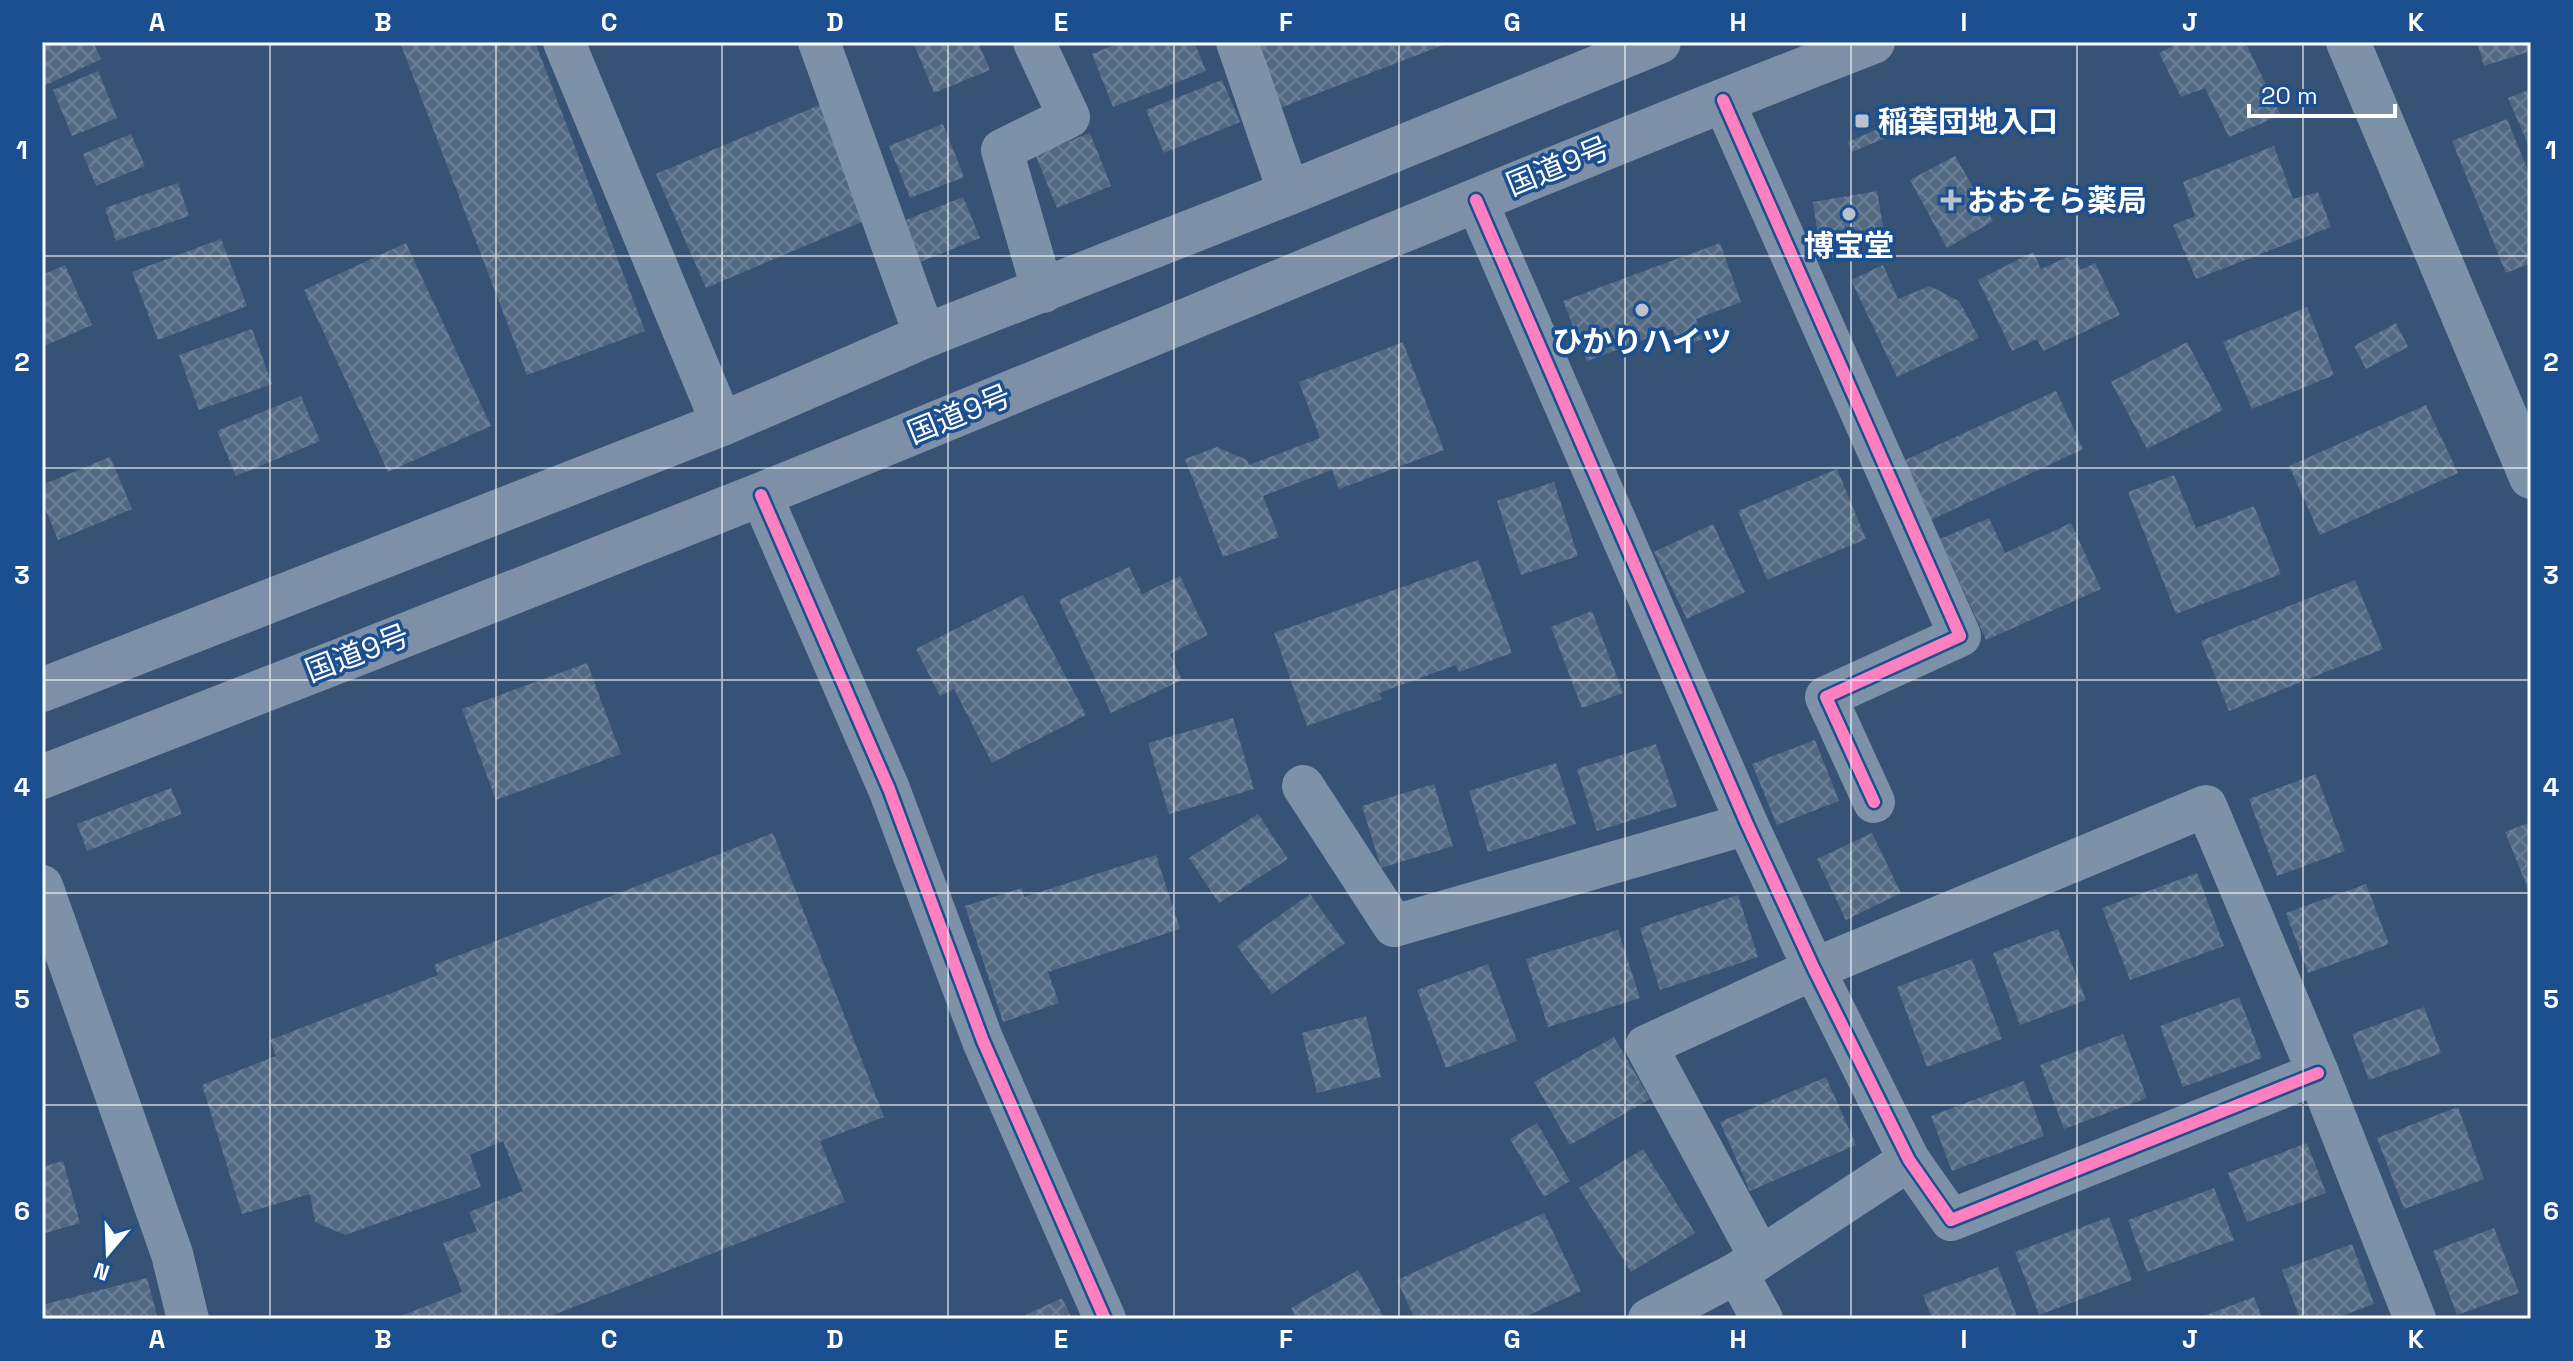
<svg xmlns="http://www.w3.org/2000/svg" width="2573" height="1361" font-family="'Space Grotesk','Noto Sans JP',sans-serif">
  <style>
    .building { fill: url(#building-cross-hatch) }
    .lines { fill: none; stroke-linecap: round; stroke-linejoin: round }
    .minor { stroke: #7d92a8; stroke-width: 42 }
    .tertiary { stroke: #7d92a8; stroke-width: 44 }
    .trunk { stroke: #7e90a7; stroke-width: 44 }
    .cycleway-casing { stroke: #1b4f8f; stroke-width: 17 }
    .cycleway { stroke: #ff80c0; stroke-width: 12 }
    .grid { fill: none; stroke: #fff; stroke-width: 2; stroke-opacity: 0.55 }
    .poi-dot { fill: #b9c2ce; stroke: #1b4f8f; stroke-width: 3 }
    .labels { text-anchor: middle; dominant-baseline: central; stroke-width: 7; stroke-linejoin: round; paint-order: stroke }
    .poi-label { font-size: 30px; font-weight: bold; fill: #fff; stroke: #1b4f8f; text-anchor: start }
    .street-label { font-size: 30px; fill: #fff; stroke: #1b4f8f }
    .neatline { fill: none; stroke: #fff; stroke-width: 3 }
    .grid-label { font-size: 26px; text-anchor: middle; font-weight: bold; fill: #fff }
  </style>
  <defs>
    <pattern id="building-cross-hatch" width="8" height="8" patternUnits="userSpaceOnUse" patternTransform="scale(2)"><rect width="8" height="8" fill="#526984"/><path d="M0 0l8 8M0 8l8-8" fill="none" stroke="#6c8096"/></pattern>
  </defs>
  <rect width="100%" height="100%" fill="#365274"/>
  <g class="building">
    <path d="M 42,42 L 93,42 L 101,59 L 44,86 Z"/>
    <path d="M 400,42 L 535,42 L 645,331 L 527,375 Z"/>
    <path d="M 921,42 L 978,42 L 990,70 L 934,93 L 914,44 Z"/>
    <path d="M 1121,42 L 1194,42 L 1206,71 L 1113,107 L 1092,54 Z"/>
    <path d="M 1246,42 L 1451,42 L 1272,111 Z"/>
    <path d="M 2181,42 L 2245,42 L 2281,115 L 2229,137 L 2205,88 L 2181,97 L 2159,53 Z"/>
    <path d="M 2477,42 L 2531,42 L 2531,51 L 2484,66 Z"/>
    <path d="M 98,71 L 117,118 L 72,136 L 53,90 Z"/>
    <path d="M 1222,80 L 1240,122 L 1164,153 L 1146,110 Z"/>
    <path d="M 2531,89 L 2531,151 L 2508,98 Z"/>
    <path d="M 824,103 L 873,217 L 706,288 L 656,174 Z"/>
    <path d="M 2507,119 L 2531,178 L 2531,263 L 2506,273 L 2452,141 Z"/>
    <path d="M 943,124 L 964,177 L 910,198 L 889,146 Z"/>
    <path d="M 1885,126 L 1890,136 L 1852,152 L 1848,142 Z"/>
    <path d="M 1090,133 L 1111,186 L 1057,208 L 1035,154 Z"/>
    <path d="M 131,134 L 145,166 L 96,186 L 83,154 Z"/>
    <path d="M 2274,146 L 2293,199 L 2318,192 L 2331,227 L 2196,279 L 2173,225 L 2195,216 L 2183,182 Z"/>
    <path d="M 1955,156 L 1993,221 L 1947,248 L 1910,180 Z"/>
    <path d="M 178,183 L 189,216 L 116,241 L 105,208 Z"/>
    <path d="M 1877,191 L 1884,232 L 1819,242 L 1813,202 Z"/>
    <path d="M 963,197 L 980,238 L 920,262 L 903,221 Z"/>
    <path d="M 221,239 L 247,306 L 158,340 L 132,272 Z"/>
    <path d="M 406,243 L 491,426 L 388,472 L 304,290 Z"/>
    <path d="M 1720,243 L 1741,302 L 1696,319 L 1703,339 L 1680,348 L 1672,329 L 1587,361 L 1563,301 Z"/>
    <path d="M 2033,252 L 2041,269 L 2074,254 L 2081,270 L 2095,263 L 2120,315 L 2043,351 L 2037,339 L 2012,351 L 1978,280 Z"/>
    <path d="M 65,265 L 92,325 L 42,347 L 42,275 Z"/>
    <path d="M 1883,265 L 1898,299 L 1930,286 L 1959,301 L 1979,338 L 1897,377 L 1851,280 Z"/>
    <path d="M 2307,307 L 2334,375 L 2252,409 L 2223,342 Z"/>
    <path d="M 2396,323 L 2408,347 L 2366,369 L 2354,346 Z"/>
    <path d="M 252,329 L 272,384 L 199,410 L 179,355 Z"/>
    <path d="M 1403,342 L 1444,450 L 1339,489 L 1332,470 L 1263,496 L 1279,537 L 1223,557 L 1185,459 L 1217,447 L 1247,460 L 1249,465 L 1320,438 L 1299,382 Z"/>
    <path d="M 2187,342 L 2223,410 L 2147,449 L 2111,382 Z"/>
    <path d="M 2056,391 L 2083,449 L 1931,520 L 1903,461 Z"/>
    <path d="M 301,396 L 320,441 L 236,476 L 217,431 Z"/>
    <path d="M 2426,405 L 2458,473 L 2320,535 L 2289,466 Z"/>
    <path d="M 110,457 L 132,509 L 58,540 L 42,501 L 42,485 Z"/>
    <path d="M 1837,469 L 1866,539 L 1767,580 L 1738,511 Z"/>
    <path d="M 2174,475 L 2196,528 L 2254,506 L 2281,574 L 2176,614 L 2128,492 Z"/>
    <path d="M 1554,482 L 1578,556 L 1521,575 L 1497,501 Z"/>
    <path d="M 1989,518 L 2005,553 L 2071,523 L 2101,589 L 1986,640 L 1940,539 Z"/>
    <path d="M 1713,524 L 1745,592 L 1687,619 L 1654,552 Z"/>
    <path d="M 1478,560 L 1512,653 L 1459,672 L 1456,665 L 1379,693 L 1382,699 L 1307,726 L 1274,633 Z"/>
    <path d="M 1129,567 L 1142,594 L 1180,576 L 1208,635 L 1170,654 L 1182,680 L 1111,713 L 1059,600 Z"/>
    <path d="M 2355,580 L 2383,649 L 2229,711 L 2201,641 Z"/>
    <path d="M 1023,595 L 1086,715 L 992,763 L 954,689 L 940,696 L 916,649 Z"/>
    <path d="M 1592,611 L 1623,693 L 1582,708 L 1551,627 Z"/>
    <path d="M 587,663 L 621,754 L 496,800 L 462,709 Z"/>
    <path d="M 1233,718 L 1254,789 L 1169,814 L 1148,743 Z"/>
    <path d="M 1815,740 L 1839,801 L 1777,825 L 1752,764 Z"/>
    <path d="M 1656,744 L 1677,806 L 1597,831 L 1577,769 Z"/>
    <path d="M 1556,763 L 1576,824 L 1488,852 L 1469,791 Z"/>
    <path d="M 2316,774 L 2345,851 L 2277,876 L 2249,799 Z"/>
    <path d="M 1434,784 L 1453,846 L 1381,868 L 1362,806 Z"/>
    <path d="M 171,788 L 182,814 L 87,851 L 77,824 Z"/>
    <path d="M 1258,814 L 1288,859 L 1219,903 L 1189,858 Z"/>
    <path d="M 2531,822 L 2531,896 L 2505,832 Z"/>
    <path d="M 773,833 L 884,1117 L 820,1141 L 845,1202 L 553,1315 L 555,1319 L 393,1319 L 462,1292 L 443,1243 L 477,1231 L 469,1212 L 523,1191 L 503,1141 L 470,1155 L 481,1187 L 345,1235 L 315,1222 L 310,1194 L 242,1214 L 202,1085 L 276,1056 L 270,1040 L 438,975 L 434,965 Z"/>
    <path d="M 1872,833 L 1901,893 L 1846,920 L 1817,859 Z"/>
    <path d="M 1156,855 L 1180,929 L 1048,972 L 1059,1003 L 1003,1022 L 965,906 L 1022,888 L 1024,897 Z"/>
    <path d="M 2197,873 L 2224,946 L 2130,980 L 2102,908 Z"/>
    <path d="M 2366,884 L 2389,944 L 2308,973 L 2286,913 Z"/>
    <path d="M 1310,894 L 1345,943 L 1272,994 L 1237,946 Z"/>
    <path d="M 1738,895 L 1758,957 L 1660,990 L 1640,928 Z"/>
    <path d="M 2058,929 L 2086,1000 L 2020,1025 L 1993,953 Z"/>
    <path d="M 1618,930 L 1640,998 L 1548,1027 L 1526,959 Z"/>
    <path d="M 1972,959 L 2002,1039 L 1927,1067 L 1897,987 Z"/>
    <path d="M 1488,964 L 1517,1041 L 1446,1068 L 1417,990 Z"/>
    <path d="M 2239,997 L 2262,1058 L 2183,1087 L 2160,1026 Z"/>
    <path d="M 2424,1007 L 2441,1053 L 2369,1080 L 2352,1034 Z"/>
    <path d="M 1366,1016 L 1381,1077 L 1317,1093 L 1302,1033 Z"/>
    <path d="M 2123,1034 L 2147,1098 L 2064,1129 L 2040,1065 Z"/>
    <path d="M 1614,1037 L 1650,1099 L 1570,1145 L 1534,1082 Z"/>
    <path d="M 1826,1077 L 1856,1145 L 1750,1191 L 1720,1122 Z"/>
    <path d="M 2024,1081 L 2044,1136 L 1952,1171 L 1931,1116 Z"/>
    <path d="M 2458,1107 L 2484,1179 L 2404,1209 L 2377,1138 Z"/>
    <path d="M 1537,1123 L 1570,1181 L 1544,1197 L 1510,1139 Z"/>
    <path d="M 2307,1143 L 2326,1193 L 2247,1222 L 2228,1173 Z"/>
    <path d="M 1643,1149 L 1695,1233 L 1631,1272 L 1579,1188 Z"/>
    <path d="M 63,1161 L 80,1223 L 42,1234 L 42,1167 Z"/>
    <path d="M 2214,1188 L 2234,1240 L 2147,1272 L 2128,1220 Z"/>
    <path d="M 1544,1213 L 1581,1291 L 1520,1319 L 1415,1319 L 1397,1280 Z"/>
    <path d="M 2109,1217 L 2132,1280 L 2039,1315 L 2015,1252 Z"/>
    <path d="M 2494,1228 L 2519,1293 L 2457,1315 L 2433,1251 Z"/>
    <path d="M 2352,1244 L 2374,1304 L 2333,1319 L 2300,1319 L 2282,1270 Z"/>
    <path d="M 1998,1267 L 2018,1319 L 1932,1319 L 1923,1295 Z"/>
    <path d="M 1358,1270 L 1385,1319 L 1297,1319 L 1291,1308 Z"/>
    <path d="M 147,1278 L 158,1319 L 42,1319 L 42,1305 Z"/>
    <path d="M 2254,1297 L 2263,1319 L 2195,1319 Z"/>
    <path d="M 1062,1298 L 1072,1319 L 1017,1319 Z"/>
  </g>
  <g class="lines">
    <g class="minor">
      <path d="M 564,42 L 722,424"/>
      <path d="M 819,42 L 925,336"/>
      <path d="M 1034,42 L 1069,117 L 1002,150 L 1043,292"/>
      <path d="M 1237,42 L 1289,193"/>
      <path d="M 1723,100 L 1960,636 L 1826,697 L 1874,802"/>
      <path d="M 1476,200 L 1747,824 L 1814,969 L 1909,1160 L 1951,1220 L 2318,1073"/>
      <path d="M 761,495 L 889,789 L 983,1041 L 1105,1319"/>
      <path d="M 1303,786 L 1394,926 L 1747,824"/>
      <path d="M 42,886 L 172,1254 L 188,1319"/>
      <path d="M 1760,1257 L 1646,1046 L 1814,969 L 2206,806 L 2318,1073 L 2415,1319"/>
      <path d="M 1737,1273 L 1762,1319"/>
      <path d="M 1649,1319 L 1737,1273 L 1909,1160"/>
    </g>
    <path class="tertiary" d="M 2348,42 L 2531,477"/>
    <g class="trunk">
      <path d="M 42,690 L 722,424 L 925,336 L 1289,193 L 1659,42"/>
      <path d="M 42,777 C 282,683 523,590 762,494 C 1133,345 1500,186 1873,42"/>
    </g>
    <defs>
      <g id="cycleway">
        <path d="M 1723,100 L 1960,636 L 1826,697 L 1874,802"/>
        <path d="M 1476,200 L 1747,824 L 1814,969 L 1909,1160 L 1951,1220 L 2318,1073"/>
        <path d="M 761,495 L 889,789 L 983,1041 L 1105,1319"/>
      </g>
    </defs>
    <use href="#cycleway" class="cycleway-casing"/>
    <use href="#cycleway" class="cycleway"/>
  </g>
  <path class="grid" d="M 270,42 L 270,1319M 496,42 L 496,1319M 722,42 L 722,1319M 948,42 L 948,1319M 1174,42 L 1174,1319M 1399,42 L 1399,1319M 1625,42 L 1625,1319M 1851,42 L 1851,1319M 2077,42 L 2077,1319M 2303,42 L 2303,1319M 42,256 L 2531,256M 42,468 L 2531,468M 42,680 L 2531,680M 42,893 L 2531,893M 42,1105 L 2531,1105"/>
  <g class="poi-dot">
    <rect x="1854" y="113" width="16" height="16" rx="4"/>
    <path d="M1947 188h8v8h8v8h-8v8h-8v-8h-8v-8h8z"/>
    <circle cx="1849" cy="214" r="8"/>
    <circle cx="1642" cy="310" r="8"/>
  </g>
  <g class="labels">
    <g class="poi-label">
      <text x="1878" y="121">稲葉団地入口</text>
      <text x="1967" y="200">おおそら薬局</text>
      <text x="1849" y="245" text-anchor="middle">博宝堂</text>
      <text x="1642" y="341" text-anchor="middle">ひかりハイツ</text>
    </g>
    <g class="street-label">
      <text transform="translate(1558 166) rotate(-22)">国道9号</text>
      <text transform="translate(959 414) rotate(-22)">国道9号</text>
      <text transform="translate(357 653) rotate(-21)">国道9号</text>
    </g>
  </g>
  <rect width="2573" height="1361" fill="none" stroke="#1b4f8f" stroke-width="88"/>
  <g transform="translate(108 1253) rotate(199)" stroke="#1b4f8f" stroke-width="6" paint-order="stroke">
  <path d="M0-6L14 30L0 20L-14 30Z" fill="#ffffff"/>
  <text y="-12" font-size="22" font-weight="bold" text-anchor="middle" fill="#ffffff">N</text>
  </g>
  <path d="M2249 104v12h146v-12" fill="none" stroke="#ffffff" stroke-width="4"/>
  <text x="2261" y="104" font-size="24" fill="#ffffff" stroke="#1b4f8f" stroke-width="6" paint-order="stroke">20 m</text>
  <rect x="44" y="44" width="2485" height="1273" class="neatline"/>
  <g class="grid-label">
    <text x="157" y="31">A</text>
    <text x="383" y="31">B</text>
    <text x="609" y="31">C</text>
    <text x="835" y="31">D</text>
    <text x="1061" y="31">E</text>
    <text x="1286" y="31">F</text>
    <text x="1512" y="31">G</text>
    <text x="1738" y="31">H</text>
    <text x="1964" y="31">I</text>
    <text x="2190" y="31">J</text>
    <text x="2416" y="31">K</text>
    <text x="22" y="159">1</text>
    <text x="2551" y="159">1</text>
    <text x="22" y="371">2</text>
    <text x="2551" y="371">2</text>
    <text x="22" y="584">3</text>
    <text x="2551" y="584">3</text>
    <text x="22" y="796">4</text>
    <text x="2551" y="796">4</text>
    <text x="22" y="1008">5</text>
    <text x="2551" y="1008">5</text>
    <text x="22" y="1220">6</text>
    <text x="2551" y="1220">6</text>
    <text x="157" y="1348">A</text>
    <text x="383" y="1348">B</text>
    <text x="609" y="1348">C</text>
    <text x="835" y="1348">D</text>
    <text x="1061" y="1348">E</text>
    <text x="1286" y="1348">F</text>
    <text x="1512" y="1348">G</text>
    <text x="1738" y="1348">H</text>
    <text x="1964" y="1348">I</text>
    <text x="2190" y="1348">J</text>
    <text x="2416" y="1348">K</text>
  </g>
</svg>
